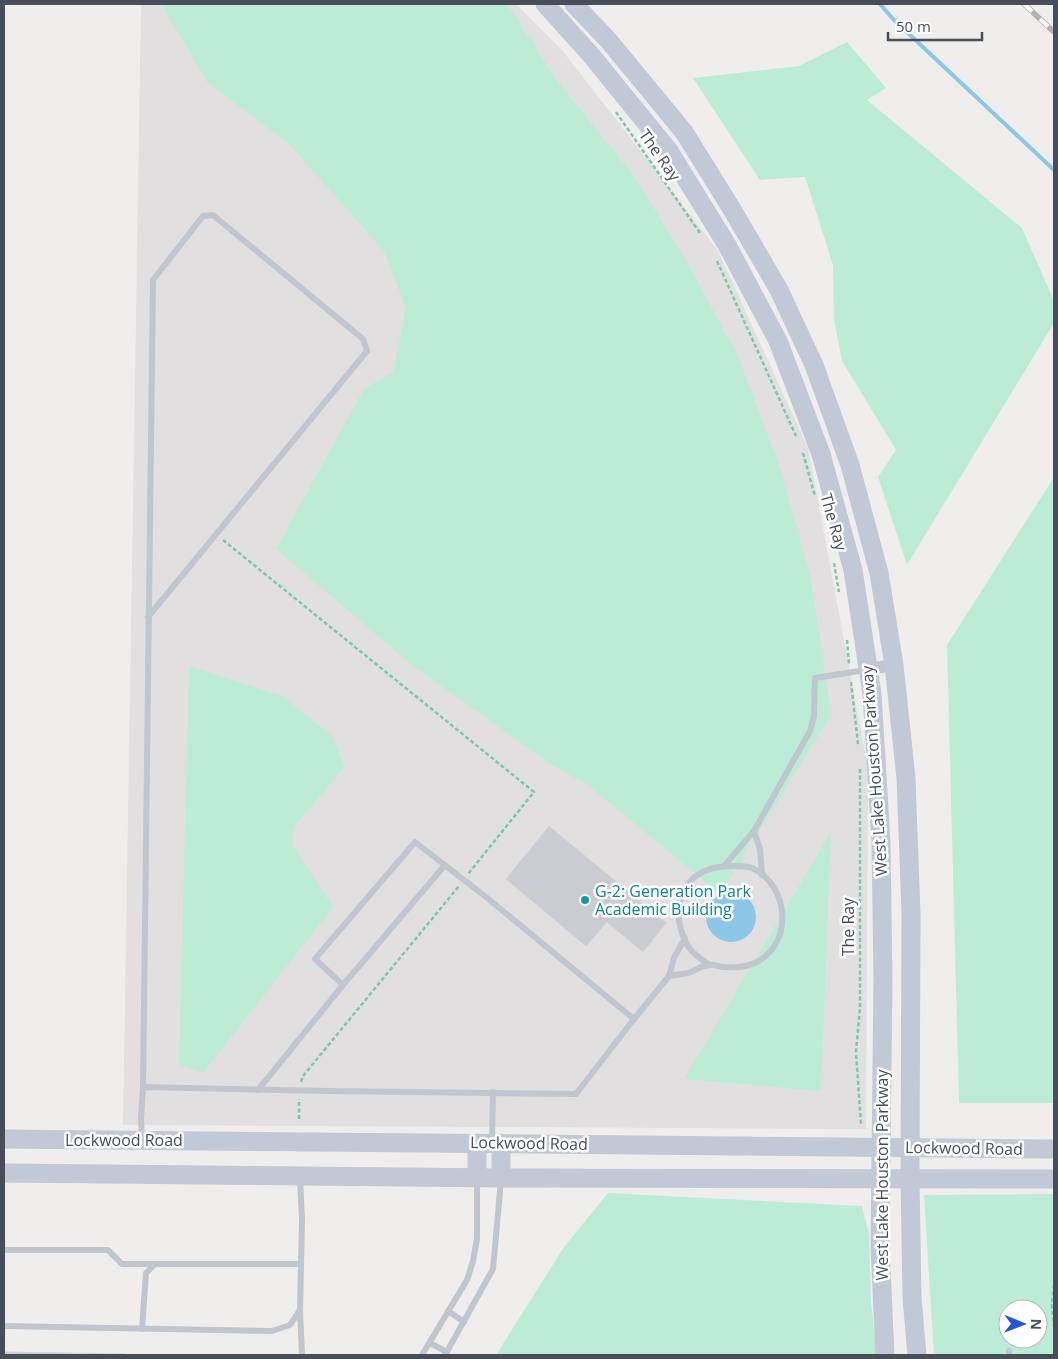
<svg xmlns="http://www.w3.org/2000/svg" width="1058" height="1359" font-family="'Open Sans',sans-serif">
  <style>
    .education { fill: #e1dfdf }
    .green { fill: #bdecd6; fill-rule: evenodd }
    .water { fill: #8cc7e7 }
    .lines { fill: none; stroke-linecap: round; stroke-linejoin: round }
    .stream { stroke: #8cc7e7; stroke-width: 4 }
    .building { fill: #caccd2; stroke: #d2d3d9 }
    .path { stroke: #77c9ac; stroke-width: 2.5; stroke-dasharray: 4 2.5; stroke-linecap: butt }
    .service { stroke: #bfc6cf; stroke-width: 6 }
    .minor { stroke: #bfc6cf; stroke-width: 12 }
    .secondary { stroke: #c1c8d6; stroke-width: 19 }
    .rail-casing { stroke: #b0b2b8; stroke-width: 5.5 }
    .rail { stroke: #fff; stroke-width: 4; stroke-dasharray: 11; stroke-linecap: butt }
    .culture-dot { fill: #0f9aa8; stroke: #fff; stroke-width: 2 }
    .labels { text-anchor: middle; dominant-baseline: central; stroke-width: 5; stroke-linejoin: round; paint-order: stroke }
    .street-label { font-size: 16px; fill: #474e5a; stroke: #fff }
    .culture-label { font-size: 16px; fill: #0d838f; stroke: #fff; text-anchor: start }
  </style>
  <rect width="100%" height="100%" fill="#f0eeed"/>
  <path class="education" d="M 141,4 L 516,4 L 562,50 L 718,251 L 808,448 L 868,768 L 866,1129 L 123,1125 Z"/>
  <g class="green">
    <path d="M 161,4 L 507,4 L 558,82 L 634,176 L 690,267 L 739,359 L 780,468 L 811,579 L 829,699 L 830,717 L 720,894 L 588,785 L 552,765 L 412,665 L 276,549 L 364,389 L 393,372 L 406,308 L 384,251 L 288,143 L 207,82 Z"/>
    <path d="M 847,42 L 886,88 L 867,100 L 1022,228 L 1054,301 L 1054,323 L 907,565 L 878,477 L 896,450 L 842,361 L 834,320 L 833,265 L 805,177 L 760,180 L 693,78 L 799,66 Z"/>
    <path d="M 1054,477 L 1054,1103 L 959,1103 L 947,645 Z"/>
    <path d="M 189,666 L 282,696 L 331,735 L 345,767 L 293,827 L 292,844 L 333,907 L 203,1073 L 179,1064 Z"/>
    <path d="M 831,832 L 821,1091 L 684,1079 Z"/>
    <path d="M 608,1193 L 862,1206 L 869,1234 L 871,1302 L 877,1355 L 496,1355 L 564,1247 Z"/>
    <path d="M 1054,1194 L 1054,1355 L 934,1355 L 924,1195 ZM 1008,1309 L 1038,1309 L 1038,1339 L 1008,1339 Z"/>
  </g>
  <circle class="water" cx="731" cy="917" r="25"/>
  <g class="lines">
    <path class="stream" d="M 880,4 L 893,19 L 1054,170"/>
  </g>
  <g class="building">
    <path d="M 549,826 L 666,923 L 643,952 L 607,922 L 586,946 L 506,879 Z"/>
    <path d="M 4,1352 L 126,1354 L 126,1355 L 4,1355 Z"/>
  </g>
  <g class="lines">
    <g class="path">
      <path d="M 616,112 L 700,233"/>
      <path d="M 717,261 L 796,436"/>
      <path d="M 803,453 L 815,496"/>
      <path d="M 223,540 L 534,792 L 468,874"/>
      <path d="M 834,563 L 839,592"/>
      <path d="M 847,640 L 849,664"/>
      <path d="M 851,682 L 858,744"/>
      <path d="M 860,769 L 860,1007 L 856,1052 L 861,1125"/>
      <path d="M 301,1082 L 303,1076 L 459,886"/>
      <path d="M 299,1119 L 299,1099"/>
      <path d="M 1054,1285 L 1052,1305 L 1054,1326"/>
    </g>
    <g class="service">
      <path d="M 754,831 L 760,849 L 762,875"/>
      <path d="M 724,866 L 754,831 L 810,731 L 814,716 L 815,678 L 866,670"/>
      <path d="M 669,976 C 675,975 682,974 688,973 C 695,971 702,965 709,965 C 714,964 719,967 724,967 C 735,968 747,967 757,962 C 794,942 789,885 752,868 C 746,866 739,866 733,866 C 704,866 684,877 679,907 C 677,921 682,939 691,950 C 696,956 703,960 709,965"/>
      <path d="M 634,1019 L 669,976 L 674,958 L 685,938"/>
      <path d="M 143,1087 L 153,280 L 203,216 L 213,215 L 363,339 L 367,351 L 148,617"/>
      <path d="M 258,1090 L 343,985 L 445,865"/>
      <path d="M 142,1139 L 141,1119 L 143,1087 L 328,1091 L 576,1094 L 634,1019 L 486,897 L 415,842 L 315,959 L 343,985"/>
      <path d="M 492,1141 L 493,1092"/>
      <path d="M 4,1250 L 108,1250 L 122,1264 L 155,1264"/>
      <path d="M 300,1310 L 302,1355"/>
      <path d="M 448,1311 L 464,1322"/>
      <path d="M 4,1326 L 272,1331 L 290,1325 L 300,1310 L 302,1220 L 300,1179"/>
      <path d="M 142,1329 L 146,1273 L 155,1264 L 301,1264"/>
      <path d="M 430,1343 L 447,1352"/>
      <path d="M 1009,1351 L 1009,1355"/>
      <path d="M 422,1355 L 467,1280 L 473,1261 L 477,1239 L 477,1179"/>
      <path d="M 445,1355 L 493,1269 L 501,1180"/>
    </g>
    <path class="minor" d="M 868,669 L 894,665"/>
    <g class="secondary">
      <path d="M 545,4 L 591,55 L 669,151 L 727,245 L 778,341 L 821,454 L 853,570 L 872,694 L 881,842 L 883,980 L 880,1246 L 885,1355"/>
      <path d="M 574,4 L 609,41 L 684,132 L 733,211 L 779,290 L 814,365 L 850,465 L 879,573 L 894,665 L 906,778 L 911,913 L 910,1178 L 912,1298 L 917,1355"/>
      <path d="M 4,1139 L 1054,1149"/>
      <path d="M 501,1143 L 501,1178"/>
      <path d="M 4,1173 L 501,1178 L 1054,1179"/>
      <path d="M 477,1178 L 477,1143"/>
    </g>
    <defs>
      <path id="rail" d="M 1024,4 L 1054,32"/>
    </defs>
    <use href="#rail" class="rail-casing"/>
    <use href="#rail" class="rail"/>
  </g>
  <circle class="culture-dot" cx="585" cy="900" r="5"/>
  <g class="labels">
    <g class="street-label">
      <text transform="translate(660 155) rotate(55)">The Ray</text>
      <text transform="translate(834 522) rotate(74)">The Ray</text>
      <text transform="translate(874 771) rotate(-94)">West Lake Houston Parkway</text>
      <text transform="translate(848 927) rotate(-90)">The Ray</text>
      <text x="124" y="1140">Lockwood Road</text>
      <text transform="translate(529 1143) rotate(1)">Lockwood Road</text>
      <text transform="translate(964 1148) rotate(1)">Lockwood Road</text>
      <text transform="translate(882 1175) rotate(-90)">West Lake Houston Parkway</text>
    </g>
    <g class="culture-label">
      <text x="595" y="891">G-2: Generation Park<tspan x="595" dy="18">Academic Building</tspan></text>
    </g>
  </g>
  <rect width="1058" height="1359" fill="none" stroke="#474e5a" stroke-width="10"/>
  <g transform="translate(1023 1324) rotate(91)"><circle r="24" fill="#ffffff" stroke="#b5b8bd"/>
  <path d="M0-4L9 19L0 12L-9 19Z" fill="#2156d6"/>
  <text y="-8" font-size="14" font-weight="bold" text-anchor="middle" fill="#474e5a">N</text>
  </g>
  <path d="M888 32v8h94v-8" fill="none" stroke="#474e5a" stroke-width="2.5"/>
  <text x="896" y="32" font-size="15" fill="#474e5a" stroke="#ffffff" stroke-width="4" paint-order="stroke">50 m</text>
</svg>
